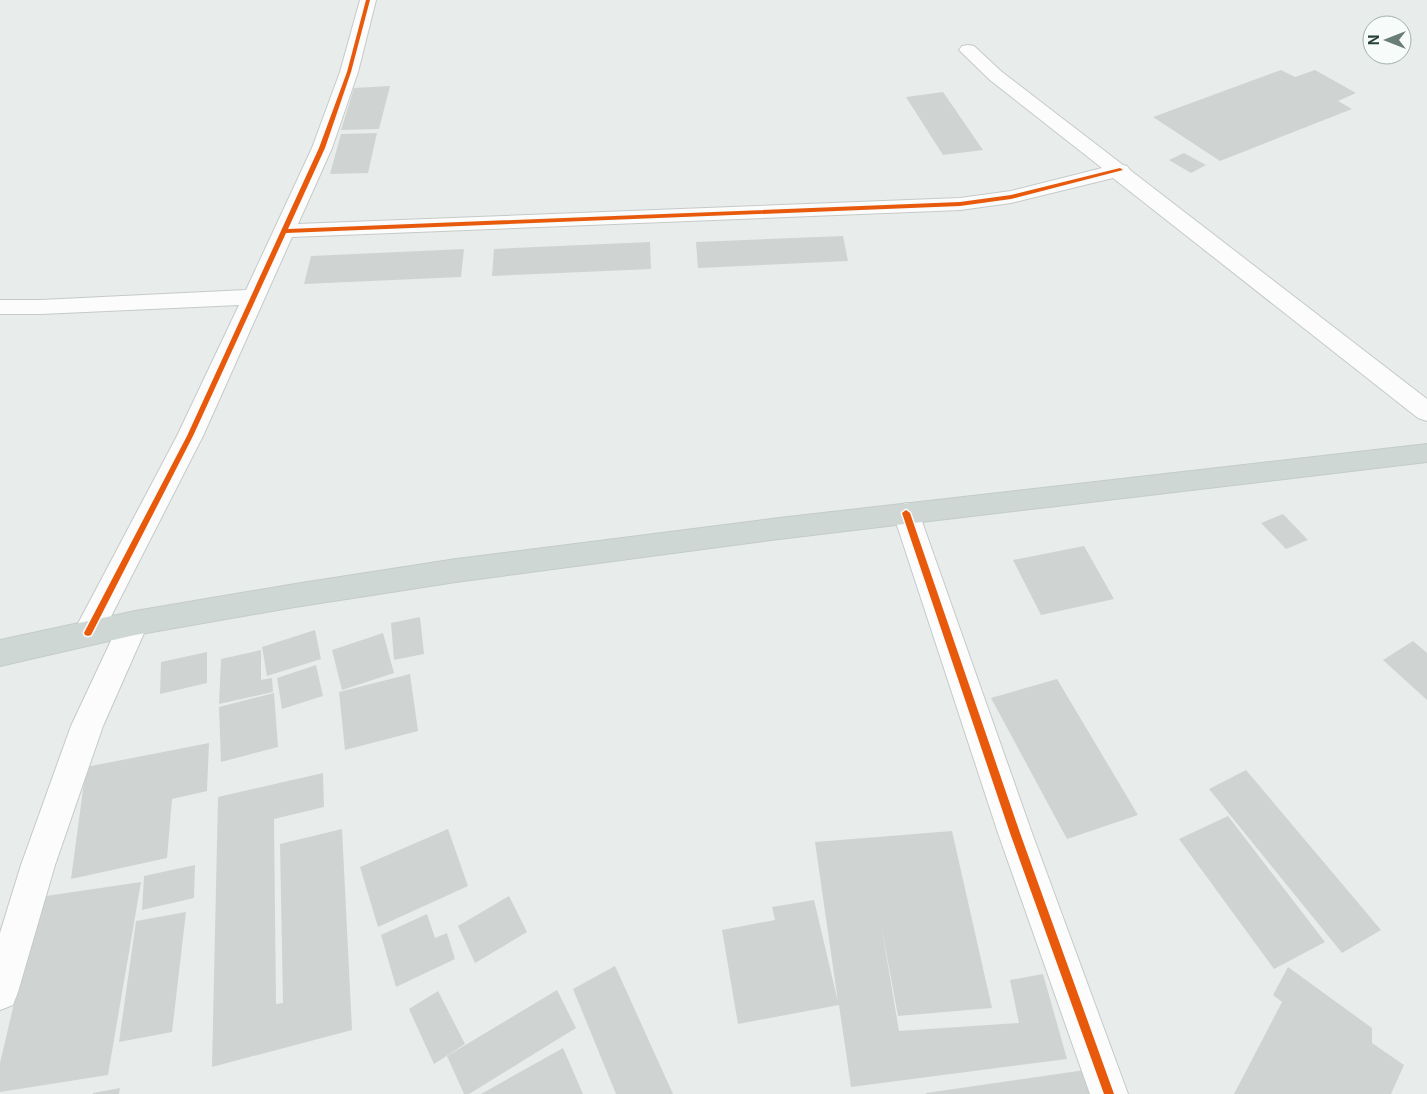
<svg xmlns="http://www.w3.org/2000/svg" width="1427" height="1094" font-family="Inter,sans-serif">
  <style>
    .building { fill: #cfd4d2 }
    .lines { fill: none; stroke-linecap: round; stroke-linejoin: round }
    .minor-casing { stroke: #c5cac8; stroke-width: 2 }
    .major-casing { stroke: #c3ccc9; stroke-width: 2 }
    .minor { fill: #fcfcfc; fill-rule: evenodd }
    .major { fill: #cfd7d5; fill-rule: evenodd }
    .cycleway-casing { stroke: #f7fbf9; stroke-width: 3 }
    .cycleway { fill: #e8590c; fill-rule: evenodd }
  </style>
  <rect width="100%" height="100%" fill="#e8edeb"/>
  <g class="building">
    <path d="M 1281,70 L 1295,77 L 1315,70 L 1356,93 L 1338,101 L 1352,109 L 1220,161 L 1153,117 Z"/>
    <path d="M 390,86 L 379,129 L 341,130 L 354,88 Z"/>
    <path d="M 943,92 L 983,150 L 943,155 L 906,97 Z"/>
    <path d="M 377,133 L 368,173 L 330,174 L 341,134 Z"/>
    <path d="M 1184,153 L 1206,165 L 1191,173 L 1169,160 Z"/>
    <path d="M 843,236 L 848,261 L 698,268 L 696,242 Z"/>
    <path d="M 650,242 L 651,269 L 492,276 L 494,249 Z"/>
    <path d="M 464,249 L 461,277 L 304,284 L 311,256 Z"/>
    <path d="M 1283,514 L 1308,540 L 1286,549 L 1261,523 Z"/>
    <path d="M 1084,546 L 1114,599 L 1041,615 L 1013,560 Z"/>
    <path d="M 420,617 L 424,654 L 394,660 L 391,623 Z"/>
    <path d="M 315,630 L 321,659 L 267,676 L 262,647 Z"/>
    <path d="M 383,633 L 394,673 L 342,690 L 332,650 Z"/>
    <path d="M 1413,641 L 1427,653 L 1427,700 L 1383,660 Z"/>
    <path d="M 261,650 L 261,680 L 272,678 L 273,692 L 219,704 L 221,659 Z"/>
    <path d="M 207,652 L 207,683 L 160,694 L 161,662 Z"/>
    <path d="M 316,665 L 323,696 L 282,709 L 277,678 Z"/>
    <path d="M 410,674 L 418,731 L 345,750 L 339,692 Z"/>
    <path d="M 1057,679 L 1138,815 L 1067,839 L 991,698 Z"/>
    <path d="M 274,693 L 278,747 L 221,762 L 219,707 Z"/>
    <path d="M 209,743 L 207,791 L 172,799 L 167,858 L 71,879 L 86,767 Z"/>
    <path d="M 1246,770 L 1381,930 L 1342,953 L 1209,789 Z"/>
    <path d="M 323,773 L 324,807 L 274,819 L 276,1004 L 283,1003 L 280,844 L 342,829 L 352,1030 L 212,1067 L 218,797 Z"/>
    <path d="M 1228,816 L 1325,942 L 1274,969 L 1179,839 Z"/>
    <path d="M 448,829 L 468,886 L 378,927 L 360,867 Z"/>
    <path d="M 952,831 L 992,1008 L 898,1016 L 881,924 L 899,1031 L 1019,1023 L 1010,980 L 1043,974 L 1067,1059 L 851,1087 L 839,1005 L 738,1024 L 722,930 L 775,920 L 772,907 L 814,900 L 838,1002 L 815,842 Z"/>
    <path d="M 195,865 L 194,898 L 142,910 L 144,876 Z"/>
    <path d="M 141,882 L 108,1075 L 0,1092 L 0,1063 L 39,897 Z"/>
    <path d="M 509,896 L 527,932 L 475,963 L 458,926 Z"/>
    <path d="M 186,912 L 172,1032 L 119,1042 L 136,921 Z"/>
    <path d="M 427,914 L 435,938 L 447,933 L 455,959 L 396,987 L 381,935 Z"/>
    <path d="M 615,966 L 673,1094 L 616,1094 L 573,989 Z"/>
    <path d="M 1288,967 L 1372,1028 L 1372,1043 L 1404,1065 L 1391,1094 L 1234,1094 L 1282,1002 L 1273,995 Z"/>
    <path d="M 557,990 L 576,1028 L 469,1094 L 464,1094 L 447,1056 Z"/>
    <path d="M 438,991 L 465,1044 L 434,1064 L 409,1009 Z"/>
    <path d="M 563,1048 L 583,1094 L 481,1094 Z"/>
    <path d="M 1085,1070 L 1093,1094 L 926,1094 L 926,1093 Z"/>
    <path d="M 120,1088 L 119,1094 L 93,1094 L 93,1093 Z"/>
  </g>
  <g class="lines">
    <defs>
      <g id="minor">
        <path d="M 360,0 L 376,0 L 358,72 L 332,148 L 298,224 L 960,198 L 1011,191 L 1102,168 L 990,80 L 959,50 L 962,46 L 968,45 L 974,46 L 1002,72 L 1123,165 L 1127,166 L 1130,170 L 1427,399 L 1427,421 L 1418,418 L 1113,178 L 1011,203 L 960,210 L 292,237 L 203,436 L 98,642 L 88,645 L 78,642 L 73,633 L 177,436 L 239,305 L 41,314 L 0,314 L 0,300 L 41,300 L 246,290 L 312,148 L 340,72 Z"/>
        <path d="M 906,503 L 915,506 L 919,513 L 1032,833 L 1128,1094 L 1090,1094 L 998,833 L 893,513 L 897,506 Z"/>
        <path d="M 133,612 L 143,615 L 148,624 L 103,726 L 55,865 L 18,992 L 13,1005 L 0,1010 L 0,933 L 21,865 L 71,726 L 123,615 Z"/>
      </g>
      <path id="major" d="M 1427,444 L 1427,462 L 779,539 L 456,582 L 295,607 L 135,635 L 0,666 L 0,640 L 135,611 L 295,584 L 456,559 L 779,518 Z"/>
    </defs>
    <use href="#minor" class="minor-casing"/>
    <use href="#major" class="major-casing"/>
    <use href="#minor" class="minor"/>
    <use href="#major" class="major"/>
    <defs>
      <g id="cycleway">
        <path d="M 366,0 L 370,0 L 351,72 L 325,148 L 288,229 L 960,202 L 1011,195 L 1120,168 L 1123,170 L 1011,199 L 960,206 L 286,233 L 193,436 L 91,635 L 88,636 L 85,635 L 84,633 L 85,631 L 187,436 L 319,148 L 347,72 Z"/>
        <path d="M 906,510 L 910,513 L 1020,833 L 1114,1094 L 1104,1094 L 1010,833 L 902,513 Z"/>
      </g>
    </defs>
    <use href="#cycleway" class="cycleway-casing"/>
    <use href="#cycleway" class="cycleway"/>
  </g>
  <g transform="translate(1387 40) rotate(270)"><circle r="24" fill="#f7fbf9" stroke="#a3b1ad"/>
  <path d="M0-4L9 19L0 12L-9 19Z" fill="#697e78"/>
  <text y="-8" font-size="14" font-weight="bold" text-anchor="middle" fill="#24423a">N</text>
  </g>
</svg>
